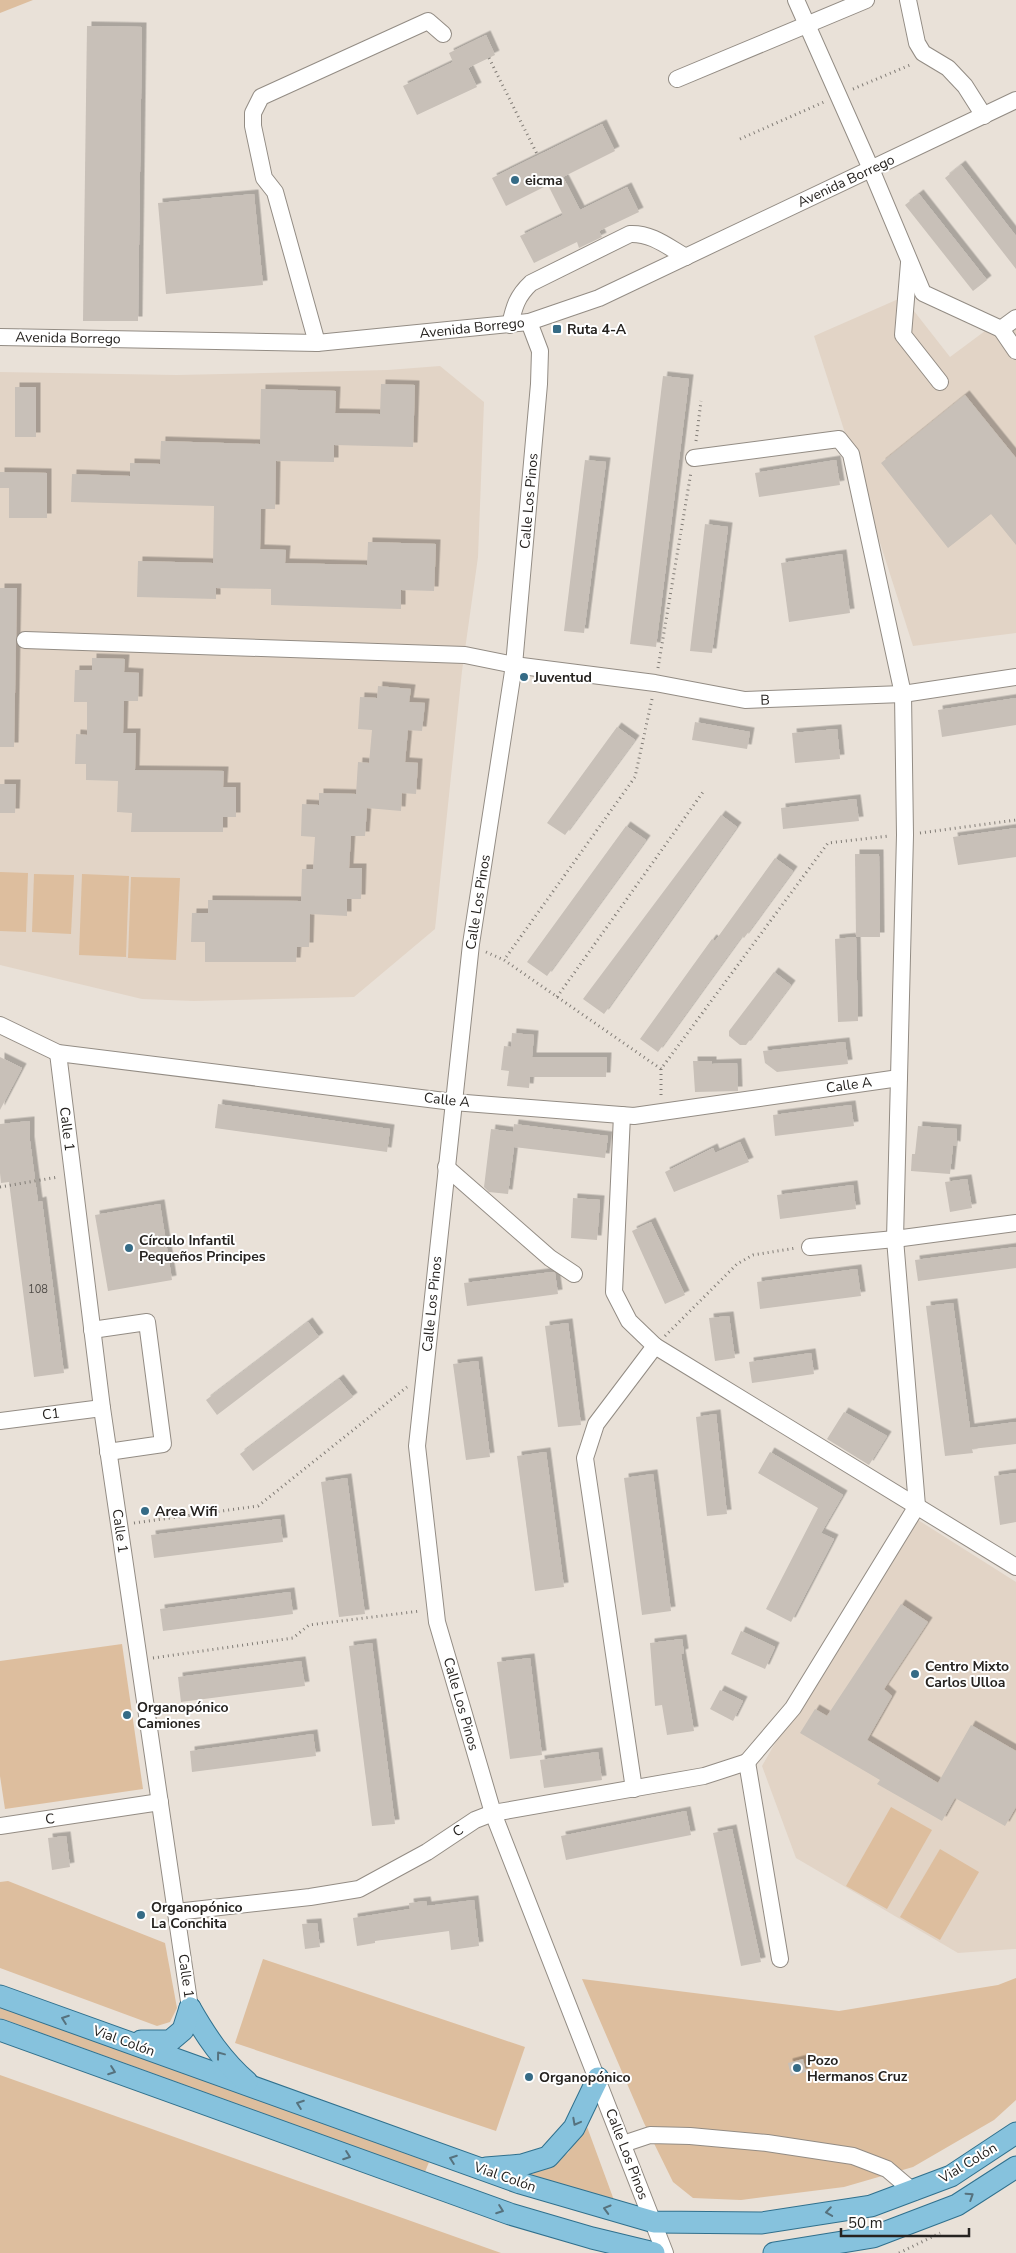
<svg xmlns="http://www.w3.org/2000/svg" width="1016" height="2253" font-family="'Nunito Sans',sans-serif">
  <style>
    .built { fill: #e2d4c6 }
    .green { fill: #ddbe9e }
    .building { fill: #c8c0b8; filter: url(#shadow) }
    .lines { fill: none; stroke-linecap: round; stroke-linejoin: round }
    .minor-casing { stroke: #938c84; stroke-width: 18 }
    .major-casing { stroke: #30708d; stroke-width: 23 }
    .path { stroke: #817c76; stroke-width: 3; stroke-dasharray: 1 4; stroke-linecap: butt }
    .minor { stroke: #fff; stroke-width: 16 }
    .major { stroke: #86c2dd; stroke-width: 21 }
    .oneway { stroke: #56727e }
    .poi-dot { fill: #356b86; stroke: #fff; stroke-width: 2 }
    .labels { text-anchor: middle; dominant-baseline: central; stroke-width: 4; stroke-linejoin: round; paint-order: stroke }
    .number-label { font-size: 11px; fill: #4e4a46 }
    .poi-label { font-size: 14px; font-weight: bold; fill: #262320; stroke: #fff; text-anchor: start }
    .street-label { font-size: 14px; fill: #262320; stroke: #fff }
  </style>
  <defs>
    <filter id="shadow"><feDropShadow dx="4.5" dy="-4.5" stdDeviation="0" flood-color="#0004"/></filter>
  </defs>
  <rect width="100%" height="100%" fill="#e9e1d8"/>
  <g class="built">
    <path d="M 903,297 L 950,357 L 1016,308 L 1016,633 L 913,646 L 814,336 Z"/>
    <path d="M 440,366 L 484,402 L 478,557 L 462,671 L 435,929 L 354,997 L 194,1001 L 142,999 L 0,965 L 0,372 L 177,375 L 388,370 Z"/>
    <path d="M 907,1513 L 1016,1582 L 1016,1949 L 1014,1949 L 958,1953 L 796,1858 L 762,1766 Z"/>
  </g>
  <g class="green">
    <path d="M 0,0 L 33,0 L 0,13 Z"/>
    <path d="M 0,872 L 28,873 L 26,932 L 0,931 Z"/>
    <path d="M 34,874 L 74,875 L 71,934 L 32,932 Z"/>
    <path d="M 82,874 L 129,876 L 126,957 L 79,955 Z"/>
    <path d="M 131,877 L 180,878 L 176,960 L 128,958 Z"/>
    <path d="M 122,1644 L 143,1789 L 5,1809 L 0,1776 L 0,1661 Z"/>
    <path d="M 891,1807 L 932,1830 L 887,1909 L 846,1886 Z"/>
    <path d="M 940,1849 L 979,1872 L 940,1940 L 900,1917 Z"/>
    <path d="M 8,1881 L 165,1943 L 177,2008 L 170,2022 L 157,2026 L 0,1968 L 0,1882 Z"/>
    <path d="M 263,1959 L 525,2047 L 496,2131 L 235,2043 Z"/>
    <path d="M 1016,1978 L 1016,2100 L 994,2120 L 913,2167 L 844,2187 L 741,2200 L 693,2198 L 673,2182 L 644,2123 L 582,1979 L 839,2011 L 998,1985 Z"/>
    <path d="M 0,2007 L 429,2162 L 425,2172 L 0,2018 Z"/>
    <path d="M 0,2075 L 501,2253 L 0,2253 Z"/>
    <path d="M 586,2124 L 615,2203 L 527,2177 L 568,2153 Z"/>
  </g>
  <g class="building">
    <path d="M 87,26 L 142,27 L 138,321 L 83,321 Z"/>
    <path d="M 486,35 L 495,55 L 468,68 L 477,87 L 417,115 L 403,86 L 453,62 L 449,53 Z"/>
    <path d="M 602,124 L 615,151 L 563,177 L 580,210 L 627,187 L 639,212 L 599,231 L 602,237 L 579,248 L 577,242 L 534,263 L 520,236 L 563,215 L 548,185 L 506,206 L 492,178 Z"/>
    <path d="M 961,165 L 1016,236 L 1016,269 L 945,178 Z"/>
    <path d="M 254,194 L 263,285 L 166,294 L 158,203 Z"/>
    <path d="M 919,194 L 987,280 L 973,291 L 905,205 Z"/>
    <path d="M 663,376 L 689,379 L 656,647 L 630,644 Z"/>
    <path d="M 381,384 L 415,385 L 413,447 L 334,445 L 334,462 L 276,461 L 275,509 L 261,509 L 260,549 L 286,550 L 285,563 L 367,565 L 368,542 L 436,544 L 434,591 L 401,590 L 401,609 L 271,605 L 271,589 L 216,588 L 216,599 L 137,597 L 138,561 L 213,563 L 214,506 L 71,502 L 72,474 L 130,476 L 130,463 L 160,464 L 161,441 L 260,444 L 261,389 L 336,391 L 335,413 L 380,414 Z"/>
    <rect x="15" y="387" width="21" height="50"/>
    <path d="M 965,395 L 1016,458 L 1016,545 L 991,514 L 948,548 L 881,463 Z"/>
    <path d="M 585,460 L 606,462 L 584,633 L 564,631 Z"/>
    <path d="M 836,460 L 840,485 L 759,497 L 755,473 Z"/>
    <path d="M 0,472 L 47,473 L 47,518 L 9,518 L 9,488 L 0,488 Z"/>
    <path d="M 705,524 L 728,527 L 712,653 L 690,651 Z"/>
    <path d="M 842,554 L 850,613 L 789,622 L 781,563 Z"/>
    <path d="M 0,588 L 17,588 L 14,747 L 0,747 Z"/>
    <path d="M 92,658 L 125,659 L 124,672 L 139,673 L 138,701 L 124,701 L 123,733 L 136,733 L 135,770 L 224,771 L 223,787 L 236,787 L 236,817 L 223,817 L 223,832 L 131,832 L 132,813 L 117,812 L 118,781 L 86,780 L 86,764 L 75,764 L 76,734 L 87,735 L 87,702 L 74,702 L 75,670 L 92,670 Z"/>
    <path d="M 378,686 L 411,689 L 409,702 L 425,703 L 422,731 L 408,730 L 405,762 L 418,763 L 416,794 L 402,793 L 401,811 L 367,808 L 365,836 L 351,836 L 349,868 L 362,868 L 361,899 L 347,899 L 347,916 L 310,914 L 309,947 L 297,947 L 296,962 L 205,962 L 205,942 L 191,942 L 192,913 L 208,913 L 208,900 L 301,901 L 302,869 L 313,869 L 315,837 L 301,836 L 302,804 L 319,805 L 319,793 L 356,794 L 358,762 L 369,763 L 372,730 L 358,729 L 360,697 L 377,698 Z"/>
    <path d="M 1016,698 L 1016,725 L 942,737 L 938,710 Z"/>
    <path d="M 695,722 L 750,732 L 747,749 L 692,740 Z"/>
    <path d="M 617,727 L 635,740 L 565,835 L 547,823 Z"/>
    <path d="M 837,729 L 840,759 L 795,763 L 792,733 Z"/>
    <path d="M 0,784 L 16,784 L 15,813 L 0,813 Z"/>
    <path d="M 856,799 L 859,821 L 783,829 L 781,808 Z"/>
    <path d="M 721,815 L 737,827 L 604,1014 L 583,999 Z"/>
    <path d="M 626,826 L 646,840 L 547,976 L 527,962 Z"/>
    <path d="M 1016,828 L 1016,857 L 958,865 L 953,837 Z"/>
    <path d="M 855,854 L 879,854 L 880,937 L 856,937 Z"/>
    <path d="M 775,858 L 793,871 L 744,938 L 742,936 L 658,1052 L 640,1039 L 712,939 L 715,941 Z"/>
    <path d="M 856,937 L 858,1021 L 838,1022 L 835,939 Z"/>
    <path d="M 774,972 L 791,985 L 746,1045 L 740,1045 L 729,1036 L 729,1031 Z"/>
    <path d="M 512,1033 L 534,1035 L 532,1057 L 607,1057 L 606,1077 L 530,1077 L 529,1088 L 507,1086 L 509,1071 L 501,1070 L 504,1046 L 511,1047 Z"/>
    <path d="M 845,1042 L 848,1064 L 777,1072 L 765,1063 L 763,1051 Z"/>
    <path d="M 0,1057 L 22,1068 L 0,1110 Z"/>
    <path d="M 693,1061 L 712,1061 L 712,1064 L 737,1063 L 738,1091 L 695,1092 Z"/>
    <path d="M 218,1104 L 390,1129 L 387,1152 L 215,1128 Z"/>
    <path d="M 851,1105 L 854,1126 L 775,1136 L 773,1115 Z"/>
    <path d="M 30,1121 L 30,1141 L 38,1202 L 42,1201 L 64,1373 L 34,1377 L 9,1182 L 1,1183 L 0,1173 L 0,1124 Z"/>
    <path d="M 514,1124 L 608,1136 L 605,1158 L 514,1147 L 508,1194 L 489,1192 L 484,1187 L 491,1129 L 513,1132 Z"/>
    <path d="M 918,1126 L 957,1129 L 956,1146 L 953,1145 L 950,1174 L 911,1171 L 912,1154 L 915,1154 Z"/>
    <path d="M 740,1142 L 749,1162 L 674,1192 L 665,1172 L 713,1148 L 715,1153 Z"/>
    <path d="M 967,1179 L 972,1208 L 950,1212 L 945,1182 Z"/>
    <path d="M 853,1185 L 856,1209 L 780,1219 L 777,1195 Z"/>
    <path d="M 573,1198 L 600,1200 L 597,1240 L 571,1238 Z"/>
    <path d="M 160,1204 L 172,1280 L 108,1291 L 95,1215 Z"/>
    <path d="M 651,1222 L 685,1295 L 665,1304 L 632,1231 Z"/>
    <path d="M 1016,1247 L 1016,1268 L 918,1281 L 915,1260 Z"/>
    <path d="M 857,1269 L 861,1296 L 760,1309 L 757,1282 Z"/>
    <path d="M 552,1272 L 555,1273 L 558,1294 L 467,1306 L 464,1283 Z"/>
    <path d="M 953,1303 L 970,1428 L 1016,1422 L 1016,1444 L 972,1449 L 973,1453 L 945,1456 L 926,1306 Z"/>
    <path d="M 729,1316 L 735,1358 L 715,1361 L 709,1318 Z"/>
    <path d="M 308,1322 L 319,1337 L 217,1415 L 206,1400 Z"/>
    <path d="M 568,1323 L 581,1425 L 558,1427 L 545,1326 Z"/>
    <path d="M 811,1353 L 814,1374 L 752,1383 L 749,1362 Z"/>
    <path d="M 478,1361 L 490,1457 L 466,1460 L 453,1364 Z"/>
    <path d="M 339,1379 L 353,1397 L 253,1471 L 240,1454 Z"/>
    <path d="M 844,1412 L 887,1436 L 869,1465 L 827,1439 Z"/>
    <path d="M 716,1414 L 727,1514 L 707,1516 L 696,1417 Z"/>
    <path d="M 546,1452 L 564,1587 L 535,1591 L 517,1456 Z"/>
    <path d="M 770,1452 L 843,1495 L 821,1533 L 834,1539 L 791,1622 L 766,1609 L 818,1508 L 758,1473 Z"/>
    <path d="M 1016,1473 L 1016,1522 L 1000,1525 L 994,1476 Z"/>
    <path d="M 653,1474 L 671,1611 L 642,1615 L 624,1478 Z"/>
    <path d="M 347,1478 L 365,1614 L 339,1617 L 321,1482 Z"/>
    <path d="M 280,1519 L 283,1542 L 154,1558 L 151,1535 Z"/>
    <path d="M 290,1592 L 293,1614 L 163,1631 L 160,1609 Z"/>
    <path d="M 901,1604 L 928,1622 L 884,1689 L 892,1696 L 867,1740 L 938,1783 L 971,1725 L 1016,1751 L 1016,1807 L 1005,1826 L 955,1798 L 942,1821 L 877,1784 L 880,1780 L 800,1733 L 815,1709 L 827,1716 Z"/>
    <path d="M 741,1631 L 775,1647 L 765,1669 L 731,1654 Z"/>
    <path d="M 682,1639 L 684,1653 L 681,1654 L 694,1731 L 667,1735 L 662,1705 L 655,1706 L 650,1643 Z"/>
    <path d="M 372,1643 L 395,1824 L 372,1826 L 349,1646 Z"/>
    <path d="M 530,1658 L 542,1755 L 510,1759 L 497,1662 Z"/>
    <path d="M 301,1661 L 305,1686 L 181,1702 L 178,1677 Z"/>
    <path d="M 720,1690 L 743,1701 L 733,1721 L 710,1709 Z"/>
    <path d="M 313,1734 L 316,1756 L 192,1772 L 190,1751 Z"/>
    <path d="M 598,1752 L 602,1780 L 544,1788 L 540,1760 Z"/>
    <path d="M 686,1811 L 691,1835 L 566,1860 L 561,1836 Z"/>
    <path d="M 732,1829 L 761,1962 L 741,1966 L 713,1833 Z"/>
    <path d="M 66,1836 L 70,1867 L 52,1870 L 48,1838 Z"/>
    <path d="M 474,1900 L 479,1946 L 451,1950 L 449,1931 L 375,1941 L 375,1943 L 357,1946 L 353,1918 L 410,1909 L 409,1903 L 426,1901 L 427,1906 Z"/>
    <path d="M 317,1923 L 320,1947 L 305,1949 L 302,1924 Z"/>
    <path d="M 803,2059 L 806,2072 L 791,2076 L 788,2063 Z"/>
  </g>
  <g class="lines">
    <defs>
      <g id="minor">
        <path d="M 796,0 L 871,169 L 923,293 L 1001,329 L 1016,318"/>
        <path d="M 908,0 L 917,43 L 923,53 L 948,68 L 965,86 L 984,116"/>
        <path d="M 677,79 L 866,0"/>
        <path d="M 909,263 L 903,335 L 940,382"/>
        <path d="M 529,322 L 540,351 L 539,384 L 514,665 L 471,944 L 417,1446 L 437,1622 L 493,1813 L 665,2253"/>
        <path d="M 510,325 C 514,307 517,296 531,283 L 630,234 C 652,233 668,247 686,257"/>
        <path d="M 1001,329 L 1016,351"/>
        <path d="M 0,337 L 317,343 L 529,322 L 599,298 L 1016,100"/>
        <path d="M 317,343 L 275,192 L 264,178 L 253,126 L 253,113 L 261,97 L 428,21 L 443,34"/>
        <path d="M 694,458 L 839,439 L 851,454 L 903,694 L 905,835 L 895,1239 L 917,1506 L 793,1708 L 747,1762"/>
        <path d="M 25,640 L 465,655 L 514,665 L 655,683 L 745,700 L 903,694 L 1016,677"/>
        <path d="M 0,1025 L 58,1053 L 453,1102 L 634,1116 L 899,1078"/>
        <path d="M 58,1053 L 102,1408 L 190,2008"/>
        <path d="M 622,1115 L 614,1292 L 629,1321 L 655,1346 L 1016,1567"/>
        <path d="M 446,1167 L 550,1258 L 574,1274"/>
        <path d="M 810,1247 L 895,1239 L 1016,1223"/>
        <path d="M 92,1330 L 147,1322 L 163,1444 L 108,1452"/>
        <path d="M 0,1421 L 102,1408"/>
        <path d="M 747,1762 L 780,1959"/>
        <path d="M 634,1789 L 585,1458 L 596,1424 L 655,1346"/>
        <path d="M 0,1826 L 160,1802"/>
        <path d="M 176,1912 L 310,1897 L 359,1889 L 427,1852 L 475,1820 L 493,1813 L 704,1776 L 747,1762"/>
        <path d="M 623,2144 L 650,2135 L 690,2136 L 767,2143 L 853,2156 L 887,2169 L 914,2192"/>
      </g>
      <g id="major">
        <path d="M 0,1996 L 520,2183 L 654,2222 L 762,2223 L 871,2206 L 951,2176 L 1016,2133"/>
        <path d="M 190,2008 C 206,2036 222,2060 247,2082"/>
        <path d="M 0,2030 L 510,2214 L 592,2238 L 654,2253"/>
        <path d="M 141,2041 L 170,2041 L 183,2030 L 190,2008"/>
        <path d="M 486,2168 L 522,2165 L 548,2157 L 574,2128 L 598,2078"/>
        <path d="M 774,2253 L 873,2237 L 957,2205 L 1016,2167"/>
      </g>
    </defs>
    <use href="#minor" class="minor-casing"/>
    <use href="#major" class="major-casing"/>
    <g class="path">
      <path d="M 489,58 L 538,156"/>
      <path d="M 853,89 L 910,65"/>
      <path d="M 740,139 L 824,102"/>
      <path d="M 696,441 L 701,401"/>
      <path d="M 658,668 L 691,472"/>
      <path d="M 652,699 L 635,777 L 504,960 L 661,1069 L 828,843 L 889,836"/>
      <path d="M 920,833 L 1016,820"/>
      <path d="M 486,952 L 504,960"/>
      <path d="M 557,997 L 703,792"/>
      <path d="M 661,1069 L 661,1096"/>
      <path d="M 0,1187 L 58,1177"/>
      <path d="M 665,1336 L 737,1264 L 753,1255 L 796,1248"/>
      <path d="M 134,1523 L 258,1506 L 407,1387"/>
      <path d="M 153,1658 L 293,1638 L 309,1625 L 420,1611"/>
      <path d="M 899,2253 L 940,2233"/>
    </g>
    <use href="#minor" class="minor"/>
    <use href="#major" class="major"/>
  </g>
  <defs><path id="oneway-chevron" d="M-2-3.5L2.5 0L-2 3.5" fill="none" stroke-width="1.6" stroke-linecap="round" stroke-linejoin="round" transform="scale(1.25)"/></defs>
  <g class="oneway">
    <use href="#oneway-chevron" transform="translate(65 2019) rotate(-160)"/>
    <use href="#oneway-chevron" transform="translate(220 2055) rotate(-127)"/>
    <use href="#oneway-chevron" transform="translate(112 2071) rotate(20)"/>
    <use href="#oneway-chevron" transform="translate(300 2104) rotate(-160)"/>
    <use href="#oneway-chevron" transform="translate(576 2122) rotate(118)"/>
    <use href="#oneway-chevron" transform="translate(347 2156) rotate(20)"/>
    <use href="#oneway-chevron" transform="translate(453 2159) rotate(-160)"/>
    <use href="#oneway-chevron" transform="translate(970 2196) rotate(-33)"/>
    <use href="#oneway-chevron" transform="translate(607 2209) rotate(-164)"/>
    <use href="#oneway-chevron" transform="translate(500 2210) rotate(20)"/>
    <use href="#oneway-chevron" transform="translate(829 2212) rotate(171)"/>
  </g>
  <g class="poi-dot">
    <circle cx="515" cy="180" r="5"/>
    <rect x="552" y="324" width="10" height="10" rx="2.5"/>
    <circle cx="524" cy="677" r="5"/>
    <circle cx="129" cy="1248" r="5"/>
    <circle cx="145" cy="1511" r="5"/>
    <circle cx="915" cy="1674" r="5"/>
    <circle cx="127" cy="1715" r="5"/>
    <circle cx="141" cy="1915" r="5"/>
    <circle cx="797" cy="2068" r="5"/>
    <circle cx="529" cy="2077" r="5"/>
  </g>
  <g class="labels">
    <g class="number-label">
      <text x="38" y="1289">108</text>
    </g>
    <g class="poi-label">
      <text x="525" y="180">eicma</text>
      <text x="567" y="329">Ruta 4-A</text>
      <text x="534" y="677">Juventud</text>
      <text x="139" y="1240">Círculo Infantil<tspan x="139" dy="16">Pequeños Principes</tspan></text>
      <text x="155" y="1511">Area Wifi</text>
      <text x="925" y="1666">Centro Mixto<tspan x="925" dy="16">Carlos Ulloa</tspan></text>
      <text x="137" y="1707">Organopónico<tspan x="137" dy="16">Camiones</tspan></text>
      <text x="151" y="1907">Organopónico<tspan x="151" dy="16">La Conchita</tspan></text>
      <text x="807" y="2060">Pozo<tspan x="807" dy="16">Hermanos Cruz</tspan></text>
      <text x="539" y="2077">Organopónico</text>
    </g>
    <g class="street-label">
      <text transform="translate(846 181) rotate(-25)">Avenida Borrego</text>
      <text transform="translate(472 328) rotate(-6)">Avenida Borrego</text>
      <text transform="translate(68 338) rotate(1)">Avenida Borrego</text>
      <text transform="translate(529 501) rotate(-85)">Calle Los Pinos</text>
      <text transform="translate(765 700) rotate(-2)">B</text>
      <text transform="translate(478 902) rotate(-81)">Calle Los Pinos</text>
      <text transform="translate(849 1085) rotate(-8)">Calle A</text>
      <text transform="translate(447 1100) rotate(6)">Calle A</text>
      <text transform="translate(67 1129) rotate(83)">Calle 1</text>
      <text transform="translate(432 1304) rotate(-84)">Calle Los Pinos</text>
      <text transform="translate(51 1414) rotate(-7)">C1</text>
      <text transform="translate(120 1531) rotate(82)">Calle 1</text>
      <text transform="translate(461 1704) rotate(74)">Calle Los Pinos</text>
      <text transform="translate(50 1819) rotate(-9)">C</text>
      <text transform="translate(458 1831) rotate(-33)">C</text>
      <text transform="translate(186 1976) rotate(82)">Calle 1</text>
      <text transform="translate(124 2041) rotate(20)">Vial Colón</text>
      <text transform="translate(627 2154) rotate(69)">Calle Los Pinos</text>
      <text transform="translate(968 2163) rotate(-31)">Vial Colón</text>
      <text transform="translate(505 2177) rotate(19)">Vial Colón</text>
    </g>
  </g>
  <path d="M841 2228v8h128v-8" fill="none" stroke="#262320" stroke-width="2.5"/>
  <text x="848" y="2228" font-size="15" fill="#262320" stroke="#ffffff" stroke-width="4" paint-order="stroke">50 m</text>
</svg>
